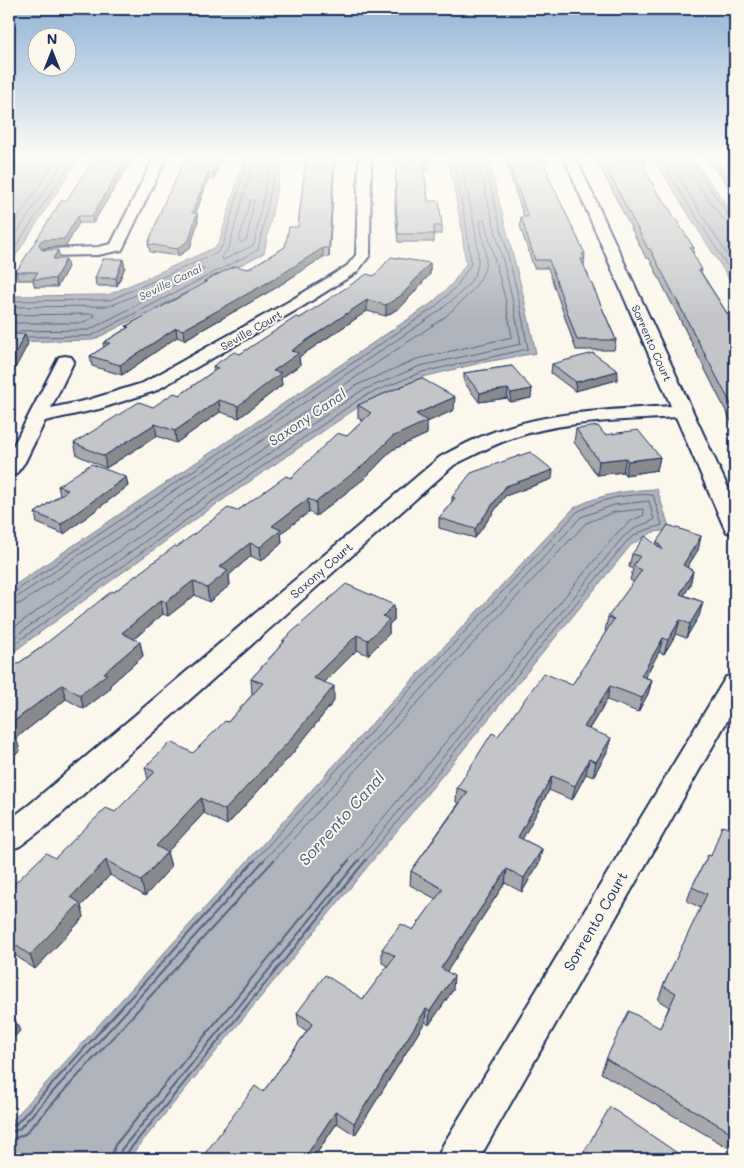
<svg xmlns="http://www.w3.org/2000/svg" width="744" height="1168" font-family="Mali,sans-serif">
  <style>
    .water { fill: #afb3bb; stroke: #747e96 }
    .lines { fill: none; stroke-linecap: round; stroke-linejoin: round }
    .shore-far1 { stroke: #566483; stroke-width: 1 }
    .shore { stroke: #566483; stroke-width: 2 }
    .street-casing { stroke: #1b2f5e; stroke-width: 4 }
    .street { fill: #fbf7ec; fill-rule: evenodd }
    .wall { fill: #a8a9ad; stroke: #1b2f5e }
    .shaded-wall { fill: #888a8d; stroke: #1b2f5e }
    .building { fill: #c3c5c9; stroke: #1b2f5e }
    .labels { text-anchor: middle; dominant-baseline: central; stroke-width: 4; stroke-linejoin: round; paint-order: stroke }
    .far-water-label { font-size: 11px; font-style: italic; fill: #47577a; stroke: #fbf7ec }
    .far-street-label { font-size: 11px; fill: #1b2f5e; stroke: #fbf7ec }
    .street-label { font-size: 12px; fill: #1b2f5e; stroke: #fbf7ec }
    .water-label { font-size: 14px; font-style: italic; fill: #47577a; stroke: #fbf7ec }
    .near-street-label { font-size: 15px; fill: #1b2f5e; stroke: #fbf7ec }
    .near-water-label { font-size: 16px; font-style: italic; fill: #47577a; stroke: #fbf7ec }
  </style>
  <rect width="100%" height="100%" fill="#fbf7ec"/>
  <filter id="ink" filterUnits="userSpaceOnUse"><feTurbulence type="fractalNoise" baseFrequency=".02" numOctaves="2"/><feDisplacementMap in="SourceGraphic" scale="10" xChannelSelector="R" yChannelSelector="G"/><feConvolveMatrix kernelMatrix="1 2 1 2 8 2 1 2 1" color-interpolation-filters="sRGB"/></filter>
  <g filter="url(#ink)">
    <g class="water">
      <path d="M 9,158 L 79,158 L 9,266 Z"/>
      <path d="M 244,158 L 283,158 L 264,253 L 93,340 L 9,342 L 9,296 L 108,295 L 214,248 L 219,243 Z"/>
      <path d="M 448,158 L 488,158 L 523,294 L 536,353 L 480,363 L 423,377 L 367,401 L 211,508 L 9,655 L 9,589 L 432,303 L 452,284 L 466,264 L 461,225 Z"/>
      <path d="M 653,158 L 692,158 L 735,216 L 735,288 Z"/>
      <path d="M 657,489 L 670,530 L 653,532 L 631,545 L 128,1159 L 9,1159 L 9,1124 L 377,718 L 574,508 C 599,494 629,490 657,489 Z"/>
    </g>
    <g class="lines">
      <g class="shore-far1">
        <path d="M 254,158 L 229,247 L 222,257 L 223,260 L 254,245 L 271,158"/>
        <path d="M 659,158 L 735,278"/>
        <path d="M 666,158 L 735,267"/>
        <path d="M 682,158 L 684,166 L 724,220 L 729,224 L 735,225"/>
        <path d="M 689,158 L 729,216 L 735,219"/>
        <path d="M 254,200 L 247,239 L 241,243 L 239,240 L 250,201 Z"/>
        <path d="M 9,232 L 57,158"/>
        <path d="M 9,245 L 66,158"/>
        <path d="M 9,257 L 74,158"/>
        <path d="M 9,301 L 110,300 L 217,253 L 223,245 L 248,158"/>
        <path d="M 9,307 L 110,306 L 201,267 L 205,269 L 89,330 L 9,331"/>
        <path d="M 9,315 L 93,314 L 95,316 L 83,323 L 9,323"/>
        <path d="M 27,337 L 91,336 L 258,250 L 278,158"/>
        <path d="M 9,593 L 14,592 L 435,307 L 456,287 L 471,264 L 466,224 L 453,158"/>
        <path d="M 9,599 L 17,597 L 438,312 C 451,301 472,286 477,269 C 483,250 464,180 459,158"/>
        <path d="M 9,607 L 21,603 L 445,317 C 460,302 485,284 486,260 C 486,247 481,234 480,221 L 484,220 L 505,298 L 512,337 L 417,359 L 357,385 L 200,492 L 9,631"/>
        <path d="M 9,641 L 204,498 L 361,391 L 420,366 L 521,344 L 512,297 L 477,158"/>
        <path d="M 9,648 L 208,504 L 364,396 L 422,372 L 528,349 L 518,295 L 483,158"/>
        <path d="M 254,861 L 381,721 L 577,512 C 601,499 626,493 653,495 L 662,525 L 640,532 L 627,541 L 365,861"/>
        <path d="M 263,861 L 581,517 L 614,505 L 649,501 L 654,520 L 637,527 L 623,537 L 358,861"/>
        <path d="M 273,861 L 391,731 L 586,523 L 614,512 L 643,509 L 644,515 L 631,521 L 617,533 L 348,861"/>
      </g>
      <g class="shore">
        <path d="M 9,1127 L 15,1125 L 255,860"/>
        <path d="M 9,1133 L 19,1129 L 264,860"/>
        <path d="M 9,1141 L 25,1134 L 274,860"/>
        <path d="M 111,1159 L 115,1145 L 349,860"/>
        <path d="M 119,1159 L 121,1150 L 359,860"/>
        <path d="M 125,1159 L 126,1154 L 366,860"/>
      </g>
      <defs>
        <g id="street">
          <path d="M 154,158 L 166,158 L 122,250 L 98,255 L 44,256 L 42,253 L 44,250 L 49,249 L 98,247 L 111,244 Z"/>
          <path d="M 359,158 L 371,158 L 370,255 L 357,272 L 300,308 L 155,391 L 99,409 L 45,421 L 25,462 L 16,474 L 9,476 L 9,454 L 59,357 L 65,356 L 71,357 L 74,361 L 51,408 L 88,400 L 143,383 L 288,302 L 347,266 L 356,255 Z"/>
          <path d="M 564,158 L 576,158 L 735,503 L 735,534 L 727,532 L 724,527 L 676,417 C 621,421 562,420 510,439 C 490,446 472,456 454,465 L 52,822 L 20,846 L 9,850 L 9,820 L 30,804 L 440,457 C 458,447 476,438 496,431 C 552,411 613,410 671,406 Z"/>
          <path d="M 735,675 L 735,707 L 479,1159 L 437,1159 L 443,1145 L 726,677 Z"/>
        </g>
      </defs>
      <use href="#street" class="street-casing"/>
      <use href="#street" class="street"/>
    </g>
    <g class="wall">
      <path d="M 185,158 L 221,158 L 214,180 L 208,180 L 196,213 L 197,213 L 198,221 L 190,248 L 178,256 L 150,252 L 148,244 Z"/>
      <path d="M 306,158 L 335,158 L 329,257 L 323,257 L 274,289 L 184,340 L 177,337 L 122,375 L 92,366 L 90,356 L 104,347 L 103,343 L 127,328 L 126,326 L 204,284 L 204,281 L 248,269 L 285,247 L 298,227 L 306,159 Z"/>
      <path d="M 390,158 L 428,158 L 429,170 L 424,170 L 428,201 L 442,226 L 442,234 L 434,234 L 434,242 L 398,242 L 395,211 L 396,166 L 393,166 L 392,158 Z"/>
      <path d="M 505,158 L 543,158 L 550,180 L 585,254 L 584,266 L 616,340 L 614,350 L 576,350 L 548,268 L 534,268 L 520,226 L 521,217 L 524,217 L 505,160 Z"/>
      <path d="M 596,158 L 644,158 L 645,160 L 644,168 L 659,196 L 694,248 L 693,255 L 702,270 L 701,272 L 730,318 L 729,320 L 735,331 L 735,429 L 649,258 L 646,258 Z"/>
      <path d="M 706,158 L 735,158 L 735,194 Z"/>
      <path d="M 131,161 L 93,223 L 79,223 L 66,246 L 44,248 L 42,250 L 60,258 L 59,259 L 68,267 L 57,287 L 35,287 L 33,280 L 18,280 L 16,272 L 66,201 Z"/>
      <path d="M 430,263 L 430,274 L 402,306 L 386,316 L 367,311 L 299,357 L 300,365 L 281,378 L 282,385 L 239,418 L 220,412 L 176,443 L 157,436 L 106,468 L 77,455 L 74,443 L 180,395 L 214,371 L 213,366 L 240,354 L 300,318 L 374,276 Z"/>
      <path d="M 125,267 L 117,286 L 96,286 L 95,278 Z"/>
      <path d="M 552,364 L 617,380 L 575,391 L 551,373 Z"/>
      <path d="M 512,366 L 531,398 L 510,402 L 507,398 L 479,402 L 464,382 L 464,373 Z"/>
      <path d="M 358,405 L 454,410 L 427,422 L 427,434 L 392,450 L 365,478 L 316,516 L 309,512 L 281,533 L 282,543 L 261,561 L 251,556 L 229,575 L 230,585 L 209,602 L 195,595 L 168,616 L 163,614 L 134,639 L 140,642 L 143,656 L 110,685 L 110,689 L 84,709 L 66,699 L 16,738 L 20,751 L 9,758 L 9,670 L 39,649 L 114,592 L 177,547 L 291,478 L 347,436 L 363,421 L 358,418 Z"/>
      <path d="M 576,429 L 605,435 L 660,457 L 657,470 L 625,475 L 623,472 L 597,475 L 574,442 Z"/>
      <path d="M 126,477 L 128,486 L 64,534 L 37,523 L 35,513 L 60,495 L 58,486 Z"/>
      <path d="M 552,479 L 505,496 L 475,538 L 439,528 L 439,518 L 452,502 L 452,497 Z"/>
      <path d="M 701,536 L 698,550 L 687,567 L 693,571 L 690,585 L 684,595 L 703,602 L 699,616 L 686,638 L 676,634 L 664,654 L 659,652 L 645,677 L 652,680 L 648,694 L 638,712 L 607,700 L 589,729 L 607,752 L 593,777 L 586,774 L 572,800 L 549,790 L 522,839 L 542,849 L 539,863 L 522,892 L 505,883 L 447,971 L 453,990 L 429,1025 L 425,1022 L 355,1135 L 337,1123 L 313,1159 L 201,1159 L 263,1092 L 307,1031 L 299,1026 L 297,1013 L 363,999 L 388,966 L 382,963 L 382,949 L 413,930 L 436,899 L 410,885 L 411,871 L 459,803 L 456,802 L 457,788 L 498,736 L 572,685 L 606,632 L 605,631 L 608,617 L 634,582 L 630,580 L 633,569 L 629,567 L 632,554 L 656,545 L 657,541 Z"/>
      <path d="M 394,605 L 394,620 L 389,624 L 389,634 L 368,655 L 357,650 L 324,683 L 334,701 L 292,754 L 227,825 L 204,813 L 167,852 L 171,867 L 145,896 L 110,875 L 81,906 L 84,917 L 35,969 L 9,951 L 9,889 L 55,858 L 115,812 L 148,779 L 145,767 L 193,753 L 228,722 L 253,694 L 252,694 L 251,679 L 283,643 L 283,640 Z"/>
      <path d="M 708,855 L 734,1134 L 727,1147 L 601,1073 L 606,1059 L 660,1028 L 669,1007 L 658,1000 L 663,986 L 701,908 L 687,901 L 692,887 Z"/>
    </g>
    <g class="shaded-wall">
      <path d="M 127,158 L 130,158 L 131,161 L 93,223 L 92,216 Z"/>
      <path d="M 218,158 L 221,158 L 214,180 L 213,173 Z"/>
      <path d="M 334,158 L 335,158 L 329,257 L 329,248 Z"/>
      <path d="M 208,173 L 208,180 L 193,221 L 192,213 Z"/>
      <path d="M 197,213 L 198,221 L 190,248 L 178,256 L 177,249 Z"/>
      <path d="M 78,216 L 79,223 L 66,246 L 44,248 L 40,252 L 39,244 L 42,240 Z"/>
      <path d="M 323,248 L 323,257 L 274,289 L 184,340 L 183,330 Z"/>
      <path d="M 58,250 L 60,258 L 54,267 L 53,259 Z"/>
      <path d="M 66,259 L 68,267 L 57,287 L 55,279 Z"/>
      <path d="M 123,259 L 125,267 L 117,286 L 116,278 Z"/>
      <path d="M 430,263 L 430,274 L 402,306 L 386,316 L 386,305 Z"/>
      <path d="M 367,300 L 367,311 L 299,357 L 300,365 L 281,378 L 282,385 L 239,418 L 238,406 L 273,371 L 291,351 Z"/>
      <path d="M 176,328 L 177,337 L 122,375 L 120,365 Z"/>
      <path d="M 25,334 L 28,344 L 9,380 L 9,365 Z"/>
      <path d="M 618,371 L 617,380 L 575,391 L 576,382 Z"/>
      <path d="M 508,389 L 507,398 L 479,402 L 480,393 Z"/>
      <path d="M 532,389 L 531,398 L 510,402 L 511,393 Z"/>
      <path d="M 455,397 L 454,410 L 427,422 L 427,434 L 392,450 L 365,478 L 316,516 L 316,502 L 392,437 L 416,414 Z"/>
      <path d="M 219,400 L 220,412 L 176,443 L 175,431 Z"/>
      <path d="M 155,424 L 157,436 L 106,468 L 104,456 Z"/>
      <path d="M 660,457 L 657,470 L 625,475 L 628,461 Z"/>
      <path d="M 626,458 L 623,472 L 597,475 L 599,461 Z"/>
      <path d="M 553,470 L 552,479 L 505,496 L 475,538 L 475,529 L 506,486 Z"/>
      <path d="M 126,477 L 128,486 L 64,534 L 61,524 Z"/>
      <path d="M 308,499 L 309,512 L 281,533 L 282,543 L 261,561 L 260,547 L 272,526 Z"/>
      <path d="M 9,521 L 12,534 L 9,542 Z"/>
      <path d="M 701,536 L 698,550 L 680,579 L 683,565 Z"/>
      <path d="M 250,543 L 251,556 L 229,575 L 230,585 L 209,602 L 207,588 L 220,567 Z"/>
      <path d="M 693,571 L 690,585 L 677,608 L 680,594 Z"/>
      <path d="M 193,581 L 195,595 L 168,616 L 166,602 Z"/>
      <path d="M 161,600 L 163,614 L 124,647 L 122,633 Z"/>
      <path d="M 703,602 L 699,616 L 686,638 L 690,624 Z"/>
      <path d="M 394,605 L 394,620 L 389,624 L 389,634 L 368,655 L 368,640 L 383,616 Z"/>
      <path d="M 680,620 L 676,634 L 664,654 L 668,640 Z"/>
      <path d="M 357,635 L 357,650 L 314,693 L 313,678 Z"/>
      <path d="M 663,638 L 659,652 L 638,690 L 641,676 Z"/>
      <path d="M 140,642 L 143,656 L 110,685 L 110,689 L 84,709 L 80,695 L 104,673 Z"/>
      <path d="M 652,680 L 648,694 L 638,712 L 642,698 Z"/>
      <path d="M 62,685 L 66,699 L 16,738 L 20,751 L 9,758 L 9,725 Z"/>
      <path d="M 334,686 L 334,701 L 292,754 L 227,825 L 225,810 Z"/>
      <path d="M 610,686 L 607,700 L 581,741 L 584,727 Z"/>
      <path d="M 611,738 L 607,752 L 593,777 L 596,762 Z"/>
      <path d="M 589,759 L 586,774 L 572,800 L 575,786 Z"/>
      <path d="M 552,776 L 549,790 L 516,851 L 518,837 Z"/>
      <path d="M 201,798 L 204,813 L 159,861 L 156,846 Z"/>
      <path d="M 542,849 L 539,863 L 522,892 L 524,878 Z"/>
      <path d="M 167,852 L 171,867 L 145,896 L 141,881 Z"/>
      <path d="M 106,860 L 110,875 L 81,906 L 84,917 L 35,969 L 30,955 L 71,897 Z"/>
      <path d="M 507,869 L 505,883 L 440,982 L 441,968 Z"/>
      <path d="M 454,976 L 453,990 L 429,1025 L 430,1011 Z"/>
      <path d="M 426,1009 L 425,1022 L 355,1135 L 354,1123 Z"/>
      <path d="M 14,1017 L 20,1031 L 9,1043 L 9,1022 Z"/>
      <path d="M 336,1111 L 337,1123 L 313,1159 L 304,1159 Z"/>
    </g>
    <g class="building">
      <path d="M 94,158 L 127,158 L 92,216 L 78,216 L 64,239 L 42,240 L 39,244 L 42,250 L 58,250 L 53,259 L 66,259 L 55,279 L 33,279 L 38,272 L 16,272 L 61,201 L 66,201 Z"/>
      <path d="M 185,158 L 218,158 L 213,173 L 208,173 L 192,213 L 197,213 L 189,240 L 177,249 L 148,244 L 166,198 L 174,184 Z"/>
      <path d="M 306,158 L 334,158 L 329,248 L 323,248 L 274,279 L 183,330 L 176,328 L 120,365 L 90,356 L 110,343 L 103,343 L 129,327 L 126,326 L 207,282 L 204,281 L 235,266 L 248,269 L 285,247 L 289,227 L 298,227 Z"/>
      <path d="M 393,158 L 428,158 L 429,163 L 423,163 L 428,201 L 439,201 L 442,226 L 434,226 L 434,234 L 398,234 L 396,203 L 396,159 L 393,159 Z"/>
      <path d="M 507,158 L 543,158 L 550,180 L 585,254 L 582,254 L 585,259 L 581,259 L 616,340 L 577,340 L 549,260 L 535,260 L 521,217 L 528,217 Z"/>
      <path d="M 601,158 L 644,158 L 645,160 L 640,160 L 659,196 L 661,196 L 694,248 L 690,248 L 702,270 L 699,270 L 730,318 L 728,318 L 735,331 L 735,412 L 650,249 L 648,249 Z"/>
      <path d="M 713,158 L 735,158 L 735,185 Z"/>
      <path d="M 391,257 L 430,263 L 402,295 L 386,305 L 367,300 L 291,351 L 299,353 L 273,371 L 281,373 L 238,406 L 219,400 L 175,431 L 155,424 L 104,456 L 74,443 L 139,402 L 153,407 L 174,393 L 180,395 L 218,368 L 213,366 L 234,352 L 240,354 L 296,317 L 300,318 L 367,274 L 374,276 Z"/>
      <path d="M 103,259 L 123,259 L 116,278 L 95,278 Z"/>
      <path d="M 9,334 L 25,334 L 9,365 Z"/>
      <path d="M 593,353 L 618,371 L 576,382 L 552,364 Z"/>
      <path d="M 512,366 L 532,389 L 511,393 L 508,389 L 480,393 L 464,373 Z"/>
      <path d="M 421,378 L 455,397 L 416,414 L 427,421 L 392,437 L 365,464 L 316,502 L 308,499 L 272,526 L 281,530 L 260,547 L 250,543 L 220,567 L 228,571 L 207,588 L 193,581 L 166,602 L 161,600 L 122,633 L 140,642 L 104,673 L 107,674 L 80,695 L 62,685 L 9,725 L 9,670 L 39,649 L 112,591 L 114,592 L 175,546 L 177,547 L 228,508 L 237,511 L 286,476 L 291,478 L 337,433 L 347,436 L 371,413 L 358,405 Z"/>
      <path d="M 598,426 L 605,435 L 638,430 L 660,457 L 628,461 L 626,458 L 599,461 L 576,429 Z"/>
      <path d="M 530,452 L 553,470 L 506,486 L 475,529 L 439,518 L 455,498 L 452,497 L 471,473 Z"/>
      <path d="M 91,464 L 126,477 L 61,524 L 35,513 L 68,490 L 58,486 Z"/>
      <path d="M 668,525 L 701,536 L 683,565 L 693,571 L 680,594 L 703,602 L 690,624 L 680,620 L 668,640 L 663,638 L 641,676 L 652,680 L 642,698 L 610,686 L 584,727 L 611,738 L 596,762 L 589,759 L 575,786 L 552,776 L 518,837 L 542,849 L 524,878 L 507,869 L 441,968 L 454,976 L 430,1011 L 426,1009 L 354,1123 L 336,1111 L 304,1159 L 201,1159 L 255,1086 L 263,1092 L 313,1023 L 297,1013 L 325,975 L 363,999 L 395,956 L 382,949 L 401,924 L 413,930 L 443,889 L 411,871 L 468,792 L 457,788 L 492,733 L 498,736 L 544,673 L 572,685 L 614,619 L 608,617 L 642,570 L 633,566 L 640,556 L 632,554 L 645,536 L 663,550 L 657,541 Z"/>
      <path d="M 346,584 L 394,605 L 383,616 L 389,620 L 368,640 L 357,635 L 313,678 L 334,686 L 291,739 L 225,810 L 201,798 L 156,846 L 167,852 L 141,881 L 106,860 L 71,897 L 80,903 L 30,955 L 9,941 L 9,889 L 46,853 L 55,858 L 106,808 L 115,812 L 155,772 L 145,767 L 171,742 L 193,753 L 225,721 L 228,722 L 263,683 L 251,679 L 285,641 L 283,640 Z"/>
      <path d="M 9,729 L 16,737 L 9,741 Z"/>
      <path d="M 735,818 L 735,1130 L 734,1134 L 606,1059 L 629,1011 L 660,1028 L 676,993 L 663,986 L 707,894 L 692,887 L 708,855 L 711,856 L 722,826 L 731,829 Z"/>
      <path d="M 9,1013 L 14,1017 L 9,1022 Z"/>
      <path d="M 610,1107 L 686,1159 L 580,1159 Z"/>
    </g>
  </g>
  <linearGradient id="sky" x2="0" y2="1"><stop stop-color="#91b4d6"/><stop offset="0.49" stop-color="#fdfbf6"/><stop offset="1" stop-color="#fdfbf6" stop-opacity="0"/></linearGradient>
  <rect width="744" height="321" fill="url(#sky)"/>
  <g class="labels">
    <g class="far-water-label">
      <text transform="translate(170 282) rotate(-26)">Seville Canal</text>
    </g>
    <g class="far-street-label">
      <text transform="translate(251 330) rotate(-30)">Seville Court</text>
      <text transform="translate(652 343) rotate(66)">Sorrento Court</text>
    </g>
    <g class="street-label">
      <text transform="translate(321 570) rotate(-41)">Saxony Court</text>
    </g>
    <g class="water-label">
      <text transform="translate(307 417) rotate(-34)">Saxony Canal</text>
    </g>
    <g class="near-street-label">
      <text transform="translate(595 921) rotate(-60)">Sorrento Court</text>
    </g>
    <g class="near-water-label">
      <text transform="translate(341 818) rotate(-48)">Sorrento Canal</text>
    </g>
  </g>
  <rect width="744" height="1168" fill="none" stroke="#fbf7ec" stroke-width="30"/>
  <rect x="15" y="15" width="714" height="1138" fill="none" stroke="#1b2f5e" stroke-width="2" filter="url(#ink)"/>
  <g transform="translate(52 52)"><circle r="24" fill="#fbf7ec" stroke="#a1a7b3"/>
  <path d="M0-4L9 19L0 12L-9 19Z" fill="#1b2f5e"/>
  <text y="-8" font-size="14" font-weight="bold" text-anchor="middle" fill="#1b2f5e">N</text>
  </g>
</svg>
